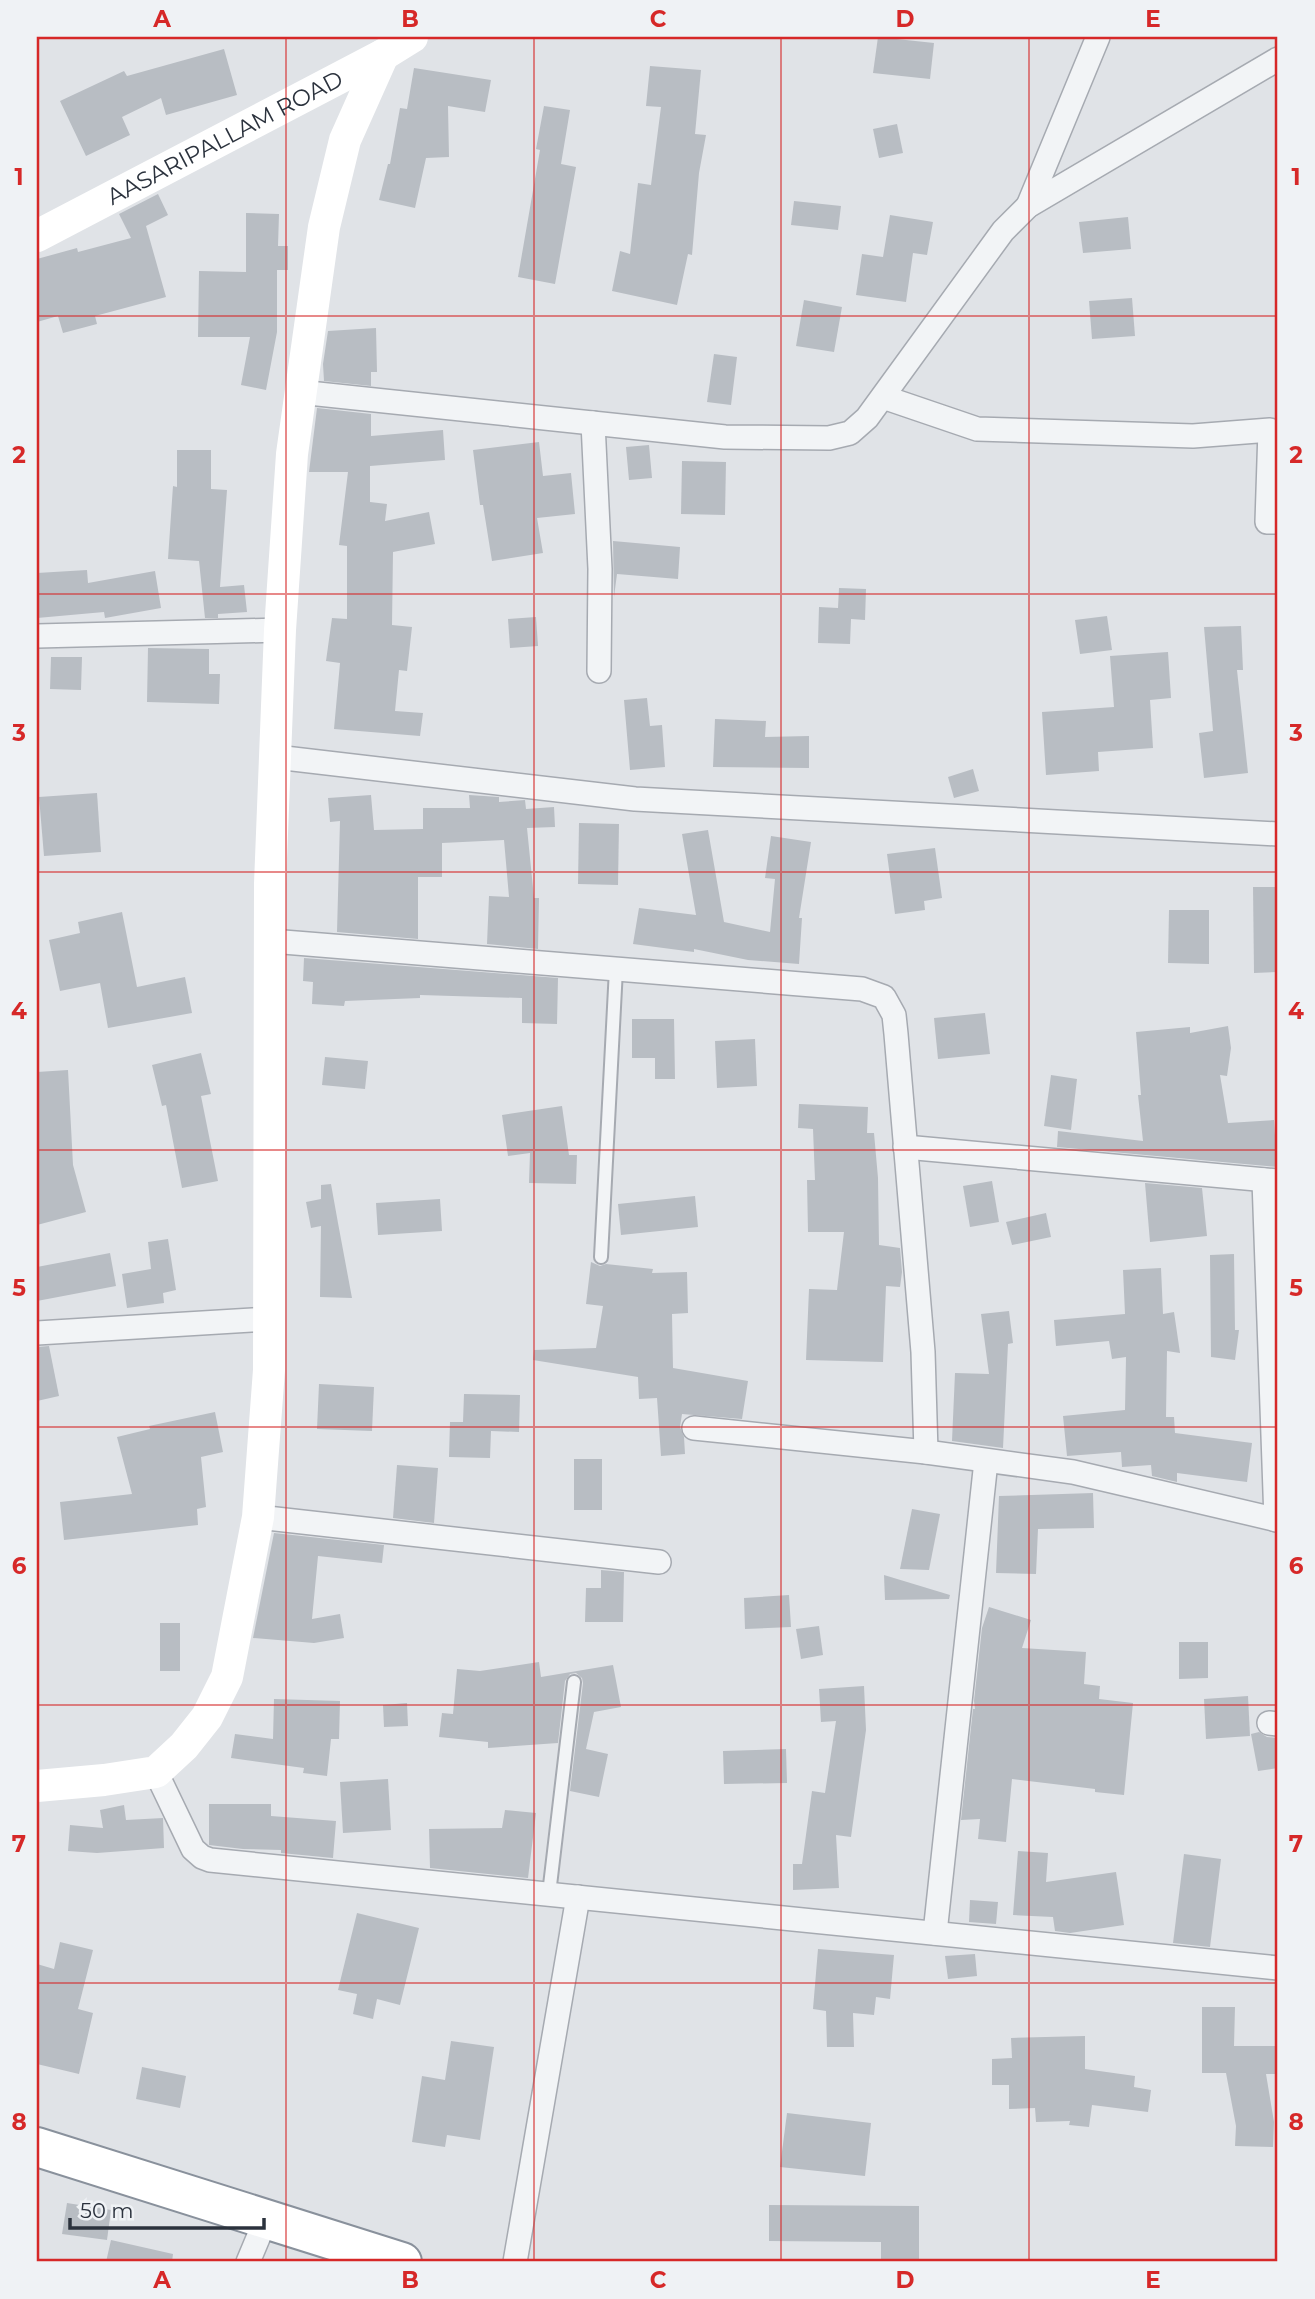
<svg xmlns="http://www.w3.org/2000/svg" width="1315" height="2299" font-family="Montserrat,sans-serif">
  <style>
    .building { fill: #b8bdc3 }
    .lines { fill: none; stroke-linecap: round; stroke-linejoin: round }
    .lane-casing { stroke: #a6aab1; stroke-width: 16 }
    .street-casing { stroke: #a6aab1; stroke-width: 26 }
    .highway-casing { stroke: #89919c; stroke-width: 42 }
    .lane { stroke: #f2f4f6; stroke-width: 12 }
    .street { stroke: #f2f4f6; stroke-width: 23 }
    .secondary { stroke: #fff; stroke-width: 32 }
    .highway { stroke: #fff; stroke-width: 38 }
    .grid { fill: none; stroke: #d62828; stroke-width: 2; stroke-opacity: 0.55 }
    .labels { text-anchor: middle; dominant-baseline: central; stroke-width: 7; stroke-linejoin: round; paint-order: stroke }
    .street-label { font-size: 23px; fill: #2b323d; stroke: #eff2f5 }
    .neatline { fill: none; stroke: #d62828; stroke-width: 2.5 }
    .grid-label { font-size: 23px; text-anchor: middle; font-weight: bold; fill: #d62828 }
  </style>
  <rect width="100%" height="100%" fill="#e0e3e7"/>
  <g class="building">
    <path d="M 878,37 L 934,43 L 930,79 L 873,73 Z"/>
    <path d="M 224,49 L 237,95 L 166,115 L 161,98 L 122,117 L 130,135 L 86,156 L 60,101 L 124,71 L 127,76 Z"/>
    <path d="M 650,66 L 701,70 L 695,134 L 706,135 L 699,173 L 692,255 L 688,254 L 677,305 L 612,291 L 620,251 L 630,254 L 638,183 L 651,185 L 661,107 L 646,106 Z"/>
    <path d="M 414,68 L 491,80 L 485,112 L 448,106 L 449,157 L 426,158 L 415,208 L 379,200 L 388,164 L 390,164 L 400,108 L 407,109 Z"/>
    <path d="M 544,106 L 570,110 L 561,164 L 576,167 L 555,284 L 518,277 L 540,150 L 536,149 Z"/>
    <path d="M 897,124 L 903,153 L 879,158 L 873,129 Z"/>
    <path d="M 158,194 L 168,215 L 146,226 L 166,297 L 95,316 L 97,324 L 63,333 L 58,316 L 37,322 L 37,259 L 77,248 L 78,252 L 131,238 L 119,214 Z"/>
    <path d="M 794,201 L 841,206 L 838,230 L 791,225 Z"/>
    <path d="M 246,213 L 279,214 L 278,246 L 288,246 L 288,270 L 277,270 L 277,332 L 266,390 L 241,385 L 250,337 L 198,337 L 199,271 L 246,272 Z"/>
    <path d="M 890,215 L 933,222 L 927,255 L 913,253 L 906,302 L 856,295 L 862,254 L 883,257 Z"/>
    <path d="M 1128,217 L 1131,249 L 1083,253 L 1079,222 Z"/>
    <path d="M 1132,298 L 1135,336 L 1092,339 L 1089,301 Z"/>
    <path d="M 804,300 L 842,307 L 834,352 L 796,346 Z"/>
    <path d="M 376,328 L 377,372 L 371,372 L 371,386 L 324,381 L 323,364 L 328,331 Z"/>
    <path d="M 714,354 L 737,357 L 731,405 L 707,402 Z"/>
    <path d="M 317,408 L 371,414 L 371,436 L 443,430 L 445,460 L 370,466 L 370,502 L 387,504 L 385,521 L 429,512 L 435,544 L 393,552 L 392,625 L 412,627 L 407,671 L 399,670 L 395,711 L 423,713 L 420,736 L 334,729 L 340,663 L 326,661 L 332,618 L 347,619 L 347,546 L 339,545 L 348,472 L 309,472 Z"/>
    <path d="M 539,442 L 543,476 L 571,473 L 575,514 L 537,518 L 543,553 L 492,561 L 483,505 L 480,505 L 473,450 Z"/>
    <path d="M 649,445 L 652,478 L 629,480 L 626,447 Z"/>
    <path d="M 177,450 L 211,450 L 211,489 L 227,490 L 220,587 L 244,585 L 247,612 L 218,614 L 218,618 L 205,618 L 199,561 L 168,559 L 173,486 L 177,487 Z"/>
    <path d="M 682,461 L 726,462 L 725,515 L 681,514 Z"/>
    <path d="M 613,541 L 680,547 L 678,579 L 617,574 L 614,597 Z"/>
    <path d="M 87,570 L 88,583 L 155,571 L 161,608 L 105,618 L 104,612 L 37,618 L 37,573 Z"/>
    <path d="M 839,588 L 866,589 L 865,620 L 851,619 L 850,644 L 818,643 L 819,607 L 838,608 Z"/>
    <path d="M 1107,616 L 1112,650 L 1080,654 L 1075,620 Z"/>
    <path d="M 536,617 L 538,646 L 510,648 L 508,619 Z"/>
    <path d="M 1241,626 L 1243,670 L 1237,670 L 1248,773 L 1204,778 L 1199,733 L 1213,731 L 1204,627 Z"/>
    <path d="M 148,648 L 209,649 L 209,674 L 220,674 L 219,704 L 147,702 Z"/>
    <path d="M 1168,652 L 1171,698 L 1150,700 L 1153,748 L 1098,752 L 1099,771 L 1046,775 L 1042,712 L 1114,707 L 1110,656 Z"/>
    <path d="M 51,657 L 82,657 L 81,690 L 50,689 Z"/>
    <path d="M 647,698 L 650,726 L 662,725 L 665,767 L 630,770 L 624,700 Z"/>
    <path d="M 715,719 L 766,721 L 765,737 L 809,736 L 809,768 L 713,767 Z"/>
    <path d="M 973,769 L 979,791 L 954,798 L 948,777 Z"/>
    <path d="M 97,793 L 101,852 L 44,856 L 39,797 Z"/>
    <path d="M 371,795 L 374,830 L 423,829 L 423,808 L 470,808 L 469,795 L 499,797 L 499,802 L 525,800 L 526,809 L 554,807 L 555,827 L 527,828 L 534,898 L 539,898 L 538,949 L 487,944 L 489,896 L 509,897 L 504,840 L 442,843 L 442,877 L 418,877 L 418,939 L 337,932 L 340,821 L 330,822 L 328,798 Z"/>
    <path d="M 579,823 L 619,824 L 618,885 L 578,884 Z"/>
    <path d="M 708,830 L 724,922 L 770,932 L 775,879 L 765,878 L 771,836 L 811,842 L 799,918 L 802,918 L 799,964 L 748,960 L 694,949 L 694,952 L 633,944 L 639,908 L 696,915 L 682,834 Z"/>
    <path d="M 935,848 L 942,898 L 924,901 L 925,910 L 895,914 L 887,854 Z"/>
    <path d="M 1253,887 L 1278,887 L 1278,972 L 1254,973 Z"/>
    <path d="M 1169,910 L 1209,910 L 1209,964 L 1168,963 Z"/>
    <path d="M 122,912 L 137,987 L 185,977 L 192,1013 L 108,1028 L 100,983 L 60,991 L 49,940 L 80,933 L 78,922 Z"/>
    <path d="M 304,958 L 558,978 L 557,1024 L 522,1023 L 522,998 L 420,995 L 420,998 L 345,1001 L 344,1006 L 312,1004 L 313,982 L 303,981 Z"/>
    <path d="M 985,1013 L 990,1054 L 938,1059 L 934,1018 Z"/>
    <path d="M 632,1019 L 674,1019 L 675,1079 L 655,1079 L 655,1058 L 632,1058 Z"/>
    <path d="M 1228,1026 L 1231,1048 L 1227,1076 L 1220,1075 L 1228,1123 L 1274,1120 L 1277,1167 L 1057,1147 L 1058,1131 L 1143,1141 L 1138,1095 L 1141,1095 L 1136,1032 L 1190,1027 L 1190,1033 Z"/>
    <path d="M 755,1039 L 757,1086 L 717,1088 L 715,1041 Z"/>
    <path d="M 201,1053 L 211,1094 L 201,1096 L 218,1181 L 182,1188 L 166,1105 L 162,1106 L 152,1065 Z"/>
    <path d="M 325,1057 L 368,1061 L 365,1089 L 322,1085 Z"/>
    <path d="M 68,1070 L 73,1165 L 86,1212 L 37,1225 L 37,1072 Z"/>
    <path d="M 1051,1075 L 1077,1079 L 1071,1130 L 1044,1126 Z"/>
    <path d="M 799,1104 L 868,1107 L 867,1133 L 874,1133 L 878,1178 L 879,1245 L 900,1248 L 902,1272 L 900,1287 L 886,1286 L 883,1362 L 806,1360 L 809,1289 L 837,1290 L 844,1232 L 808,1232 L 807,1180 L 815,1180 L 813,1129 L 798,1128 Z"/>
    <path d="M 562,1106 L 569,1155 L 577,1155 L 576,1184 L 529,1183 L 530,1153 L 508,1156 L 502,1115 Z"/>
    <path d="M 992,1181 L 999,1222 L 970,1227 L 963,1186 Z"/>
    <path d="M 1145,1183 L 1202,1188 L 1207,1236 L 1150,1242 Z"/>
    <path d="M 331,1184 L 338,1223 L 352,1298 L 320,1297 L 321,1226 L 311,1228 L 306,1202 L 321,1199 L 321,1185 Z"/>
    <path d="M 695,1196 L 698,1227 L 621,1235 L 618,1204 Z"/>
    <path d="M 440,1199 L 442,1231 L 378,1235 L 376,1203 Z"/>
    <path d="M 1046,1213 L 1051,1237 L 1012,1245 L 1006,1222 Z"/>
    <path d="M 168,1239 L 176,1290 L 163,1293 L 164,1303 L 127,1308 L 122,1274 L 151,1269 L 148,1242 Z"/>
    <path d="M 110,1253 L 116,1286 L 37,1301 L 37,1267 Z"/>
    <path d="M 1234,1254 L 1235,1330 L 1239,1330 L 1235,1360 L 1211,1357 L 1210,1255 Z"/>
    <path d="M 591,1262 L 600,1266 L 606,1264 L 653,1269 L 652,1273 L 687,1272 L 688,1313 L 672,1314 L 673,1368 L 748,1381 L 742,1419 L 682,1414 L 680,1427 L 684,1437 L 685,1454 L 661,1456 L 657,1398 L 639,1399 L 638,1377 L 533,1360 L 534,1350 L 596,1348 L 603,1306 L 586,1304 Z"/>
    <path d="M 1161,1268 L 1163,1314 L 1174,1312 L 1180,1353 L 1167,1351 L 1166,1417 L 1174,1417 L 1175,1433 L 1252,1443 L 1247,1482 L 1177,1473 L 1177,1482 L 1152,1476 L 1151,1465 L 1122,1467 L 1121,1452 L 1067,1456 L 1063,1416 L 1125,1410 L 1126,1357 L 1112,1359 L 1109,1341 L 1056,1346 L 1054,1320 L 1125,1314 L 1123,1270 Z"/>
    <path d="M 1009,1311 L 1013,1343 L 1008,1344 L 1003,1448 L 952,1441 L 955,1373 L 989,1374 L 981,1314 Z"/>
    <path d="M 49,1346 L 59,1396 L 37,1401 L 37,1347 Z"/>
    <path d="M 319,1384 L 374,1387 L 372,1431 L 317,1429 Z"/>
    <path d="M 464,1394 L 520,1395 L 519,1432 L 491,1431 L 490,1458 L 449,1457 L 450,1422 L 463,1422 Z"/>
    <path d="M 215,1412 L 223,1452 L 201,1457 L 206,1507 L 197,1509 L 198,1525 L 64,1540 L 60,1502 L 132,1494 L 117,1437 L 150,1429 L 149,1426 Z"/>
    <rect x="574" y="1459" width="28" height="51"/>
    <path d="M 397,1465 L 438,1468 L 434,1523 L 393,1518 Z"/>
    <path d="M 1093,1493 L 1094,1528 L 1038,1529 L 1036,1574 L 996,1573 L 999,1496 Z"/>
    <path d="M 912,1509 L 940,1514 L 929,1570 L 900,1569 Z"/>
    <path d="M 274,1533 L 384,1545 L 382,1563 L 318,1556 L 312,1619 L 340,1614 L 344,1638 L 314,1643 L 253,1638 Z"/>
    <path d="M 601,1570 L 624,1572 L 623,1622 L 585,1622 L 586,1588 L 601,1588 Z"/>
    <path d="M 884,1575 L 950,1595 L 949,1599 L 885,1600 Z"/>
    <path d="M 789,1595 L 791,1627 L 745,1629 L 744,1598 Z"/>
    <path d="M 989,1607 L 1031,1620 L 1022,1648 L 1086,1652 L 1084,1684 L 1100,1686 L 1099,1699 L 1133,1703 L 1124,1795 L 1095,1792 L 1095,1789 L 1012,1779 L 1006,1842 L 978,1839 L 980,1819 L 961,1820 L 973,1709 L 975,1709 L 974,1701 L 982,1628 Z"/>
    <rect x="160" y="1623" width="20" height="48"/>
    <path d="M 819,1626 L 823,1655 L 801,1659 L 796,1629 Z"/>
    <path d="M 1179,1642 L 1208,1642 L 1208,1678 L 1179,1679 Z"/>
    <path d="M 539,1662 L 541,1677 L 613,1665 L 621,1707 L 594,1712 L 586,1749 L 608,1754 L 599,1797 L 570,1791 L 583,1683 L 582,1678 L 576,1673 L 570,1674 L 565,1681 L 558,1743 L 488,1748 L 488,1742 L 439,1737 L 442,1713 L 453,1714 L 457,1669 L 480,1671 Z"/>
    <path d="M 864,1686 L 866,1730 L 851,1837 L 836,1835 L 839,1888 L 793,1890 L 793,1864 L 802,1864 L 812,1791 L 825,1793 L 836,1721 L 821,1722 L 819,1689 Z"/>
    <path d="M 1248,1696 L 1250,1736 L 1206,1739 L 1204,1699 Z"/>
    <path d="M 274,1699 L 340,1701 L 339,1739 L 331,1739 L 327,1776 L 303,1773 L 304,1768 L 231,1758 L 235,1734 L 273,1739 Z"/>
    <path d="M 407,1703 L 408,1726 L 384,1727 L 383,1705 Z"/>
    <path d="M 1259,1732 L 1267,1737 L 1278,1738 L 1278,1768 L 1258,1771 L 1251,1734 Z"/>
    <path d="M 786,1749 L 787,1783 L 724,1784 L 723,1751 Z"/>
    <path d="M 388,1779 L 391,1830 L 343,1833 L 340,1782 Z"/>
    <path d="M 209,1804 L 271,1804 L 271,1816 L 336,1821 L 333,1858 L 281,1853 L 281,1850 L 243,1849 L 209,1845 Z"/>
    <path d="M 124,1805 L 126,1820 L 163,1818 L 164,1848 L 97,1853 L 68,1851 L 70,1825 L 103,1828 L 100,1810 Z"/>
    <path d="M 505,1810 L 536,1813 L 528,1878 L 430,1868 L 429,1829 L 502,1828 Z"/>
    <path d="M 1018,1851 L 1048,1853 L 1046,1882 L 1116,1872 L 1124,1925 L 1070,1933 L 1055,1931 L 1053,1917 L 1013,1915 Z"/>
    <path d="M 1184,1854 L 1221,1859 L 1210,1947 L 1173,1943 Z"/>
    <path d="M 970,1900 L 998,1902 L 996,1924 L 969,1922 Z"/>
    <path d="M 357,1913 L 419,1928 L 400,2005 L 377,1999 L 373,2019 L 353,2014 L 357,1994 L 338,1990 Z"/>
    <path d="M 60,1942 L 93,1950 L 78,2009 L 93,2013 L 79,2074 L 37,2064 L 37,1964 L 54,1969 Z"/>
    <path d="M 818,1949 L 894,1955 L 890,1999 L 876,1997 L 874,2015 L 853,2013 L 854,2047 L 827,2047 L 826,2011 L 813,2009 Z"/>
    <path d="M 975,1954 L 977,1976 L 948,1979 L 945,1956 Z"/>
    <path d="M 1202,2007 L 1235,2007 L 1234,2046 L 1278,2046 L 1278,2074 L 1266,2074 L 1274,2122 L 1273,2147 L 1235,2146 L 1236,2126 L 1226,2073 L 1202,2073 Z"/>
    <path d="M 1085,2036 L 1085,2069 L 1135,2076 L 1134,2087 L 1151,2090 L 1148,2112 L 1092,2105 L 1089,2127 L 1069,2125 L 1070,2121 L 1036,2122 L 1035,2108 L 1009,2109 L 1009,2085 L 992,2085 L 992,2059 L 1012,2058 L 1011,2038 Z"/>
    <path d="M 451,2041 L 494,2047 L 480,2140 L 447,2135 L 445,2147 L 412,2142 L 422,2076 L 445,2080 Z"/>
    <path d="M 142,2067 L 186,2076 L 180,2108 L 136,2099 Z"/>
    <path d="M 787,2113 L 871,2123 L 865,2176 L 780,2167 Z"/>
    <path d="M 67,2203 L 111,2210 L 107,2240 L 62,2234 Z"/>
    <path d="M 769,2205 L 919,2206 L 919,2262 L 881,2262 L 881,2242 L 769,2241 Z"/>
    <path d="M 111,2240 L 173,2254 L 172,2262 L 106,2262 Z"/>
  </g>
  <g class="lines">
    <defs>
      <g id="lane">
        <path d="M 601,1257 L 616,969"/>
        <path d="M 549,1894 L 574,1682"/>
      </g>
      <g id="street">
        <path d="M 1028,206 L 1098,37"/>
        <path d="M 299,392 L 725,437 L 829,438 L 850,433 L 867,418 L 1003,231 L 1028,206 L 1278,59"/>
        <path d="M 883,397 L 977,429 L 1193,436 L 1270,430 L 1267,522 L 1278,522"/>
        <path d="M 593,423 L 600,569 L 599,671"/>
        <path d="M 37,636 L 280,630"/>
        <path d="M 276,757 L 635,799 L 1278,834"/>
        <path d="M 271,941 L 862,989 L 884,997 L 894,1015 L 896,1034 L 923,1352 L 926,1452"/>
        <path d="M 905,1147 L 1278,1181"/>
        <path d="M 1264,1180 L 1276,1520"/>
        <path d="M 37,1333 L 270,1319"/>
        <path d="M 694,1428 L 926,1452 L 1073,1472 L 1278,1520"/>
        <path d="M 258,1517 L 659,1562"/>
        <path d="M 1269,1723 L 1278,1724"/>
        <path d="M 156,1772 L 193,1849 L 202,1857 L 210,1860 L 1278,1968"/>
        <path d="M 935,1933 L 986,1461"/>
        <path d="M 248,2262 L 266,2219"/>
        <path d="M 515,2262 L 578,1897"/>
      </g>
      <path id="highway" d="M 37,2147 L 402,2262"/>
    </defs>
    <use href="#lane" class="lane-casing"/>
    <use href="#street" class="street-casing"/>
    <use href="#highway" class="highway-casing"/>
    <use href="#lane" class="lane"/>
    <use href="#street" class="street"/>
    <g class="secondary">
      <path id="s1" d="M 37,236 L 383,55 L 412,37"/>
      <path d="M 37,1786 L 104,1780 L 156,1772 L 184,1746 L 207,1717 L 227,1677 L 258,1517 L 269,1370 L 270,884 L 280,630 L 292,454 L 324,227 L 345,140 L 383,55"/>
    </g>
    <use href="#highway" class="highway"/>
  </g>
  <path class="grid" d="M 286,37 L 286,2262M 534,37 L 534,2262M 781,37 L 781,2262M 1029,37 L 1029,2262M 37,316 L 1278,316M 37,594 L 1278,594M 37,872 L 1278,872M 37,1150 L 1278,1150M 37,1427 L 1278,1427M 37,1705 L 1278,1705M 37,1983 L 1278,1983"/>
  <g class="labels">
    <g class="street-label">
      <text stroke="none"><textPath href="#s1" startOffset="212">AASARIPALLAM ROAD</textPath></text>
    </g>
  </g>
  <rect width="1315" height="2299" fill="none" stroke="#eff2f5" stroke-width="77"/>
  <path d="M70 2218v10h194v-10" fill="none" stroke="#2b323d" stroke-width="3.5"/>
  <text x="80" y="2218" font-size="21" fill="#2b323d" stroke="#eff2f5" stroke-width="5" paint-order="stroke">50 m</text>
  <rect x="38" y="38" width="1238" height="2222" class="neatline"/>
  <g class="grid-label">
    <text x="162" y="27">A</text>
    <text x="410" y="27">B</text>
    <text x="658" y="27">C</text>
    <text x="905" y="27">D</text>
    <text x="1153" y="27">E</text>
    <text x="19" y="185">1</text>
    <text x="1296" y="185">1</text>
    <text x="19" y="463">2</text>
    <text x="1296" y="463">2</text>
    <text x="19" y="741">3</text>
    <text x="1296" y="741">3</text>
    <text x="19" y="1019">4</text>
    <text x="1296" y="1019">4</text>
    <text x="19" y="1296">5</text>
    <text x="1296" y="1296">5</text>
    <text x="19" y="1574">6</text>
    <text x="1296" y="1574">6</text>
    <text x="19" y="1852">7</text>
    <text x="1296" y="1852">7</text>
    <text x="19" y="2130">8</text>
    <text x="1296" y="2130">8</text>
    <text x="162" y="2288">A</text>
    <text x="410" y="2288">B</text>
    <text x="658" y="2288">C</text>
    <text x="905" y="2288">D</text>
    <text x="1153" y="2288">E</text>
  </g>
</svg>
